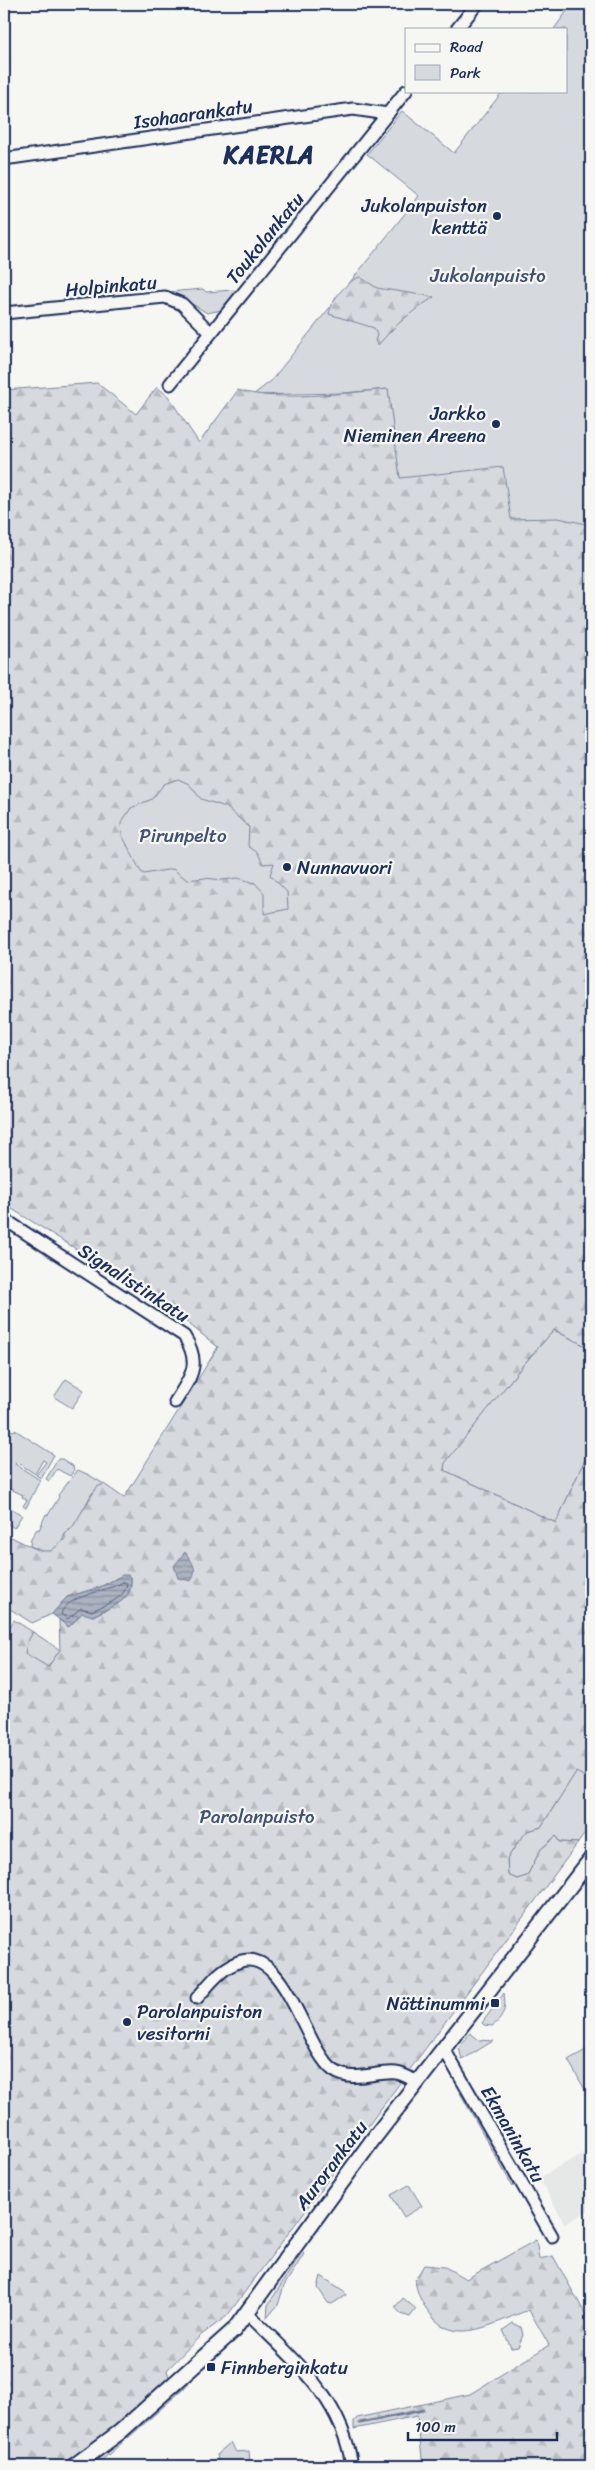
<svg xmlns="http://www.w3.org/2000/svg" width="595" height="2470" font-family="Sriracha,sans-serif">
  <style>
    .built { fill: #e6e7e7 }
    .green { fill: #d6d9dd; stroke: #78849e }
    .forest { fill: url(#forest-firs); stroke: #78849e; fill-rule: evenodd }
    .water { fill: url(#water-rules); stroke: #717e99 }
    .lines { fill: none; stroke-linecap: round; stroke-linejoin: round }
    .shore { stroke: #556385; stroke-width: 1 }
    .stream { stroke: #717e99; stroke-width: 3 }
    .minor-casing { stroke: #1b2f5e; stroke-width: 15 }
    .tertiary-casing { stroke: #1b2f5e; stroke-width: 18 }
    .minor { stroke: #f6f6f2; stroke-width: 11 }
    .tertiary { stroke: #f6f6f2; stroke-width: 14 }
    .poi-dot { fill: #1b2f5e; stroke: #f6f6f2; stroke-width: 2 }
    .labels { text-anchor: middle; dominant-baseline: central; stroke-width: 4.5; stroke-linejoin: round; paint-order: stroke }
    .street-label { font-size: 19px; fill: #1b2f5e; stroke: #f6f6f2 }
    .poi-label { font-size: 19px; fill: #1b2f5e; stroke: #f6f6f2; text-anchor: end }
    .park-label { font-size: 19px; fill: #405177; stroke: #f6f6f2 }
    .district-label { font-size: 24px; font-weight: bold; letter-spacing: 1px; fill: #1b2f5e; stroke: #f6f6f2 }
  </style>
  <defs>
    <pattern id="forest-firs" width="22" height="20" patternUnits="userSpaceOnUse" patternTransform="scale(1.25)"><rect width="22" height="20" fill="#d6d9dd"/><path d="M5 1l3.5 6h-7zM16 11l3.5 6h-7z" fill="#b7bbc0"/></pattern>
    <pattern id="water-rules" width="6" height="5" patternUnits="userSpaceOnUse" patternTransform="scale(1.25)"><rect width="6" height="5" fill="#abb2c0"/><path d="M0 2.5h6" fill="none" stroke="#8a919f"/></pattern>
  </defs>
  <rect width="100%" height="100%" fill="#f6f6f2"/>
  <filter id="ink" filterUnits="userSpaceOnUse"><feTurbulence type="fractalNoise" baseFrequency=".02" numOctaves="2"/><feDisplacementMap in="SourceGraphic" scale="10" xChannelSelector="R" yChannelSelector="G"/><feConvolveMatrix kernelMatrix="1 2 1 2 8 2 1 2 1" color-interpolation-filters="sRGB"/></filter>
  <g filter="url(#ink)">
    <path class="built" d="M 591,2149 L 591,2209 L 565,2224 L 539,2178 Z"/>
    <g class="green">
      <path d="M 572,4 L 591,4 L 591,697 L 405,550 L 388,389 L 343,393 L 253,395 L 271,381 L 419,196 L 367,154 L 402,111 L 454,153 L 503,91 L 566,91 L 566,29 L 554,29 Z"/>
      <path d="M 203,289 L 206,292 L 234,290 L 237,294 L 222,310 L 207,313 L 179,296 L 168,292 Z"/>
      <path d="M 190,761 L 310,884 L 287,924 L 138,881 L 103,824 Z"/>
      <path d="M 554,1330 L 584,1345 L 591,1339 L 591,1446 L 556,1523 L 444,1470 L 444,1463 L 523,1365 Z"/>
      <path d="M 66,1379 L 84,1390 L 72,1408 L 54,1397 Z"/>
      <path d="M 4,1426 L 12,1431 L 15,1430 L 54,1455 L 41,1478 L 36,1475 L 46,1462 L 43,1460 L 35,1474 L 17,1462 L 15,1464 L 40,1480 L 26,1508 L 23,1506 L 27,1500 L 22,1497 L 23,1495 L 4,1486 Z"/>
      <path d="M 58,1459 L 62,1459 L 73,1466 L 74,1470 L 70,1476 L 57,1469 L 49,1481 L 46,1479 Z"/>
      <path d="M 78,1470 L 89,1475 L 104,1484 L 92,1493 L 76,1523 L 65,1534 L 61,1544 L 51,1551 L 45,1552 L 30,1546 L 31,1538 L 37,1529 L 39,1530 L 46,1514 L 48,1515 L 59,1497 L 58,1495 Z"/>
      <path d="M 4,1504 L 22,1515 L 14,1528 L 4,1521 Z"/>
      <path d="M 33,1632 L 60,1650 L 48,1667 L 25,1654 L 26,1643 Z"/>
      <path d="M 576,1771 L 591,1780 L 591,1825 L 578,1843 L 559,1842 L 556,1836 L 541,1849 L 527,1876 L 517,1879 L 508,1875 L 507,1859 L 520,1839 L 528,1831 L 541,1827 Z"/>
      <path d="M 504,1993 C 506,2006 505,2018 492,2026 L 484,2025 L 482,2023 L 493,2008 L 495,2010 L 500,2004 L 498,2001 Z"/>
      <path d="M 470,2033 L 479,2040 L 493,2041 L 462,2060 L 459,2048 Z"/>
      <path d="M 591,2047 L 591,2100 L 568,2060 Z"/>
      <path d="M 460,2093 L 464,2094 L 514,2184 L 513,2187 Z"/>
      <path d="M 409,2185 L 422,2206 L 404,2217 L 391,2195 Z"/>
      <path d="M 302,2252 L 304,2254 L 284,2286 L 278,2305 L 267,2318 L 268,2305 Z"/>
      <path d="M 321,2276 L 344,2291 L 346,2295 L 332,2304 L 328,2303 L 318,2288 Z"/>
      <path d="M 403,2298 L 416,2309 L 410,2317 L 401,2314 L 395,2307 Z"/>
      <path d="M 513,2323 L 521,2327 L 523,2335 L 518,2347 L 511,2348 L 503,2330 Z"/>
      <path d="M 189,2384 L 128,2438 L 127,2435 L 166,2400 Z"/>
      <path d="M 118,2440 L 122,2443 L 95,2466 L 87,2466 Z"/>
      <path d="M 231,2442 L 236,2452 L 249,2451 L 250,2466 L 219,2466 L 217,2454 Z"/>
    </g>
    <g class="forest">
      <path d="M 360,277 L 377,288 L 434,297 C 412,311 395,325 378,345 L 375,341 L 377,335 L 374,328 L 329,314 C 331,301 346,281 360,277 Z"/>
      <path d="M 97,383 L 136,414 L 157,387 L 168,396 L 199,443 L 238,390 C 274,402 348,393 388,389 L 400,478 L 503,467 L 511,519 L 558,518 L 591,525 L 591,1339 L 584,1345 L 554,1330 L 523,1365 L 445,1463 L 444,1470 L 556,1523 L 591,1446 L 591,1780 L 576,1772 L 541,1827 L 528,1831 L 520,1839 L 507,1859 L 508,1875 L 517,1879 L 527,1876 L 541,1849 L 556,1836 L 559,1842 L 578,1843 L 227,2316 L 200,2336 L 167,2370 L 169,2377 L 121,2421 L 79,2454 L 57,2466 L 4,2466 L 4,1636 L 14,1620 L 33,1632 L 27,1643 L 25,1653 L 48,1667 L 60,1650 L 59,1620 L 69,1627 L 83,1612 L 93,1616 C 110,1607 133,1602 131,1578 L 123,1575 L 100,1587 L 67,1597 L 52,1614 L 32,1623 L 4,1605 L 4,1548 L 11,1537 L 40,1551 L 51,1551 L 65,1539 L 65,1534 L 72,1528 L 97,1487 L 104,1484 L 124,1498 L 218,1347 L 161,1302 L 4,1204 L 4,390 ZM 178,779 L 189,784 L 201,799 L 226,807 L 249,827 L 248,846 L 258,853 L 263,864 L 274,863 L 270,875 L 287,892 L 288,909 L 264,914 L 264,893 L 255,883 L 238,878 L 222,880 L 205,878 L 187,880 L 173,869 L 144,874 L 141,872 L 122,835 L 121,823 L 131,808 L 152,799 L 164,784 Z"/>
      <path d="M 536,2240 L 539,2259 L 553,2256 L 591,2324 L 591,2466 L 423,2466 L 417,2416 L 354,2429 L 354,2421 L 357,2418 L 470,2394 L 549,2345 L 529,2310 C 494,2322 454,2350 428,2311 C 420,2300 417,2293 415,2280 L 424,2265 L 445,2267 L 466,2279 Z"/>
    </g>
    <g class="water">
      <path d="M 185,1552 C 193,1563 198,1569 191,1581 L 178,1578 L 174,1566 Z"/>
      <path d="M 123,1575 L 128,1575 L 131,1578 C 133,1603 110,1606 93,1616 L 82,1613 L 69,1627 L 52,1614 L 67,1597 L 100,1587 Z"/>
    </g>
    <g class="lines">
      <path class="shore" d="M 123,1582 L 127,1583 C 125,1600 105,1604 92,1611 L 81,1608 L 68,1619 L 61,1614 C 66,1595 107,1592 123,1582 Z"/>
      <path class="stream" d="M 360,2423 L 423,2410"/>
      <defs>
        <g id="minor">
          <path d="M 457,29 L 477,4"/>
          <path d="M 4,159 L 353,109 L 388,114"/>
          <path d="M 4,313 L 165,297 L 182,304 L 210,332"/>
          <path d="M 170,384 L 406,91"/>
          <path d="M 4,1219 L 184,1336 C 202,1364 191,1377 175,1402"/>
          <path d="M 197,1998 C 207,1987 217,1973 230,1966 C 283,1933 302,2046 333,2070 C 353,2084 375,2071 396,2073 C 404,2074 411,2079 417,2082"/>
          <path d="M 444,2049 L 552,2236"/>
          <path d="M 248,2314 C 294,2360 342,2398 352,2466"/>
        </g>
        <path id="tertiary" d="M 74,2466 L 120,2432 L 234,2330 L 374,2138 L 591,1859"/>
      </defs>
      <use href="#minor" class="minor-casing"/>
      <use href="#tertiary" class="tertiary-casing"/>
      <use href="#minor" class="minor"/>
      <use href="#tertiary" class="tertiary"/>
    </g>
  </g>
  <g class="poi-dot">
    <circle cx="497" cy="216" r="5"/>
    <circle cx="496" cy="424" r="5"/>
    <circle cx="287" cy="867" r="5"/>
    <rect x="490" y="1998" width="10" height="10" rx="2.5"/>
    <circle cx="127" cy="2022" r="5"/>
    <rect x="206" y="2362" width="10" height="10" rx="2.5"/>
  </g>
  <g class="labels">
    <g class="street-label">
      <text transform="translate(193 114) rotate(-8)">Isohaarankatu</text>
      <text transform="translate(265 238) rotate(-51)">Toukolankatu</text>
      <text transform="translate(111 286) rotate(-5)">Holpinkatu</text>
      <text transform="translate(134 1283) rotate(33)">Signalistinkatu</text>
      <text transform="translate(513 2134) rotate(60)">Ekmaninkatu</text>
      <text transform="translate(331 2165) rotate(-53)">Aurorankatu</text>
    </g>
    <g class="poi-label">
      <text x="487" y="205">Jukolanpuiston<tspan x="487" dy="22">kenttä</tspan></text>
      <text x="486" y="413">Jarkko<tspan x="486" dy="22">Nieminen Areena</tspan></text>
      <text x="297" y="867" text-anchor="start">Nunnavuori</text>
      <text x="485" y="2003">Nättinummi</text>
      <text x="137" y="2011" text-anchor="start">Parolanpuiston<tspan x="137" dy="22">vesitorni</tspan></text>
      <text x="221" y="2367" text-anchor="start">Finnberginkatu</text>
    </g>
    <g class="park-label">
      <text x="488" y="275">Jukolanpuisto</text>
      <text x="183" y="835">Pirunpelto</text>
      <text x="257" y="1816">Parolanpuisto</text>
    </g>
    <g class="district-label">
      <text x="269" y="155">KAERLA</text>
    </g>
  </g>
  <rect width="595" height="2470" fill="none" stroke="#f6f6f2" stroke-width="20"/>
  <rect x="10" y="10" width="575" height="2450" fill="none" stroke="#1b2f5e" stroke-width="2" filter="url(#ink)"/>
  <rect x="405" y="28" width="162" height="65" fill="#f6f6f2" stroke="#9ea6b7"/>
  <rect x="415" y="44" width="25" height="8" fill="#f6f6f2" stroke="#9ea6b7"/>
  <text x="450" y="52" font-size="15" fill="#1b2f5e">Road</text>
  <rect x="415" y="65" width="25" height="15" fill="#d6d9dd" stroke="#9ea6b7"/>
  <text x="450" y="78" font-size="15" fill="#1b2f5e">Park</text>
  <path d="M408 2432v8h149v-8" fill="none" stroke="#1b2f5e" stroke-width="2.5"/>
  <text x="415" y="2432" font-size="15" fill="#1b2f5e" stroke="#f6f6f2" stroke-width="4" paint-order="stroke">100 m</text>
</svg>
